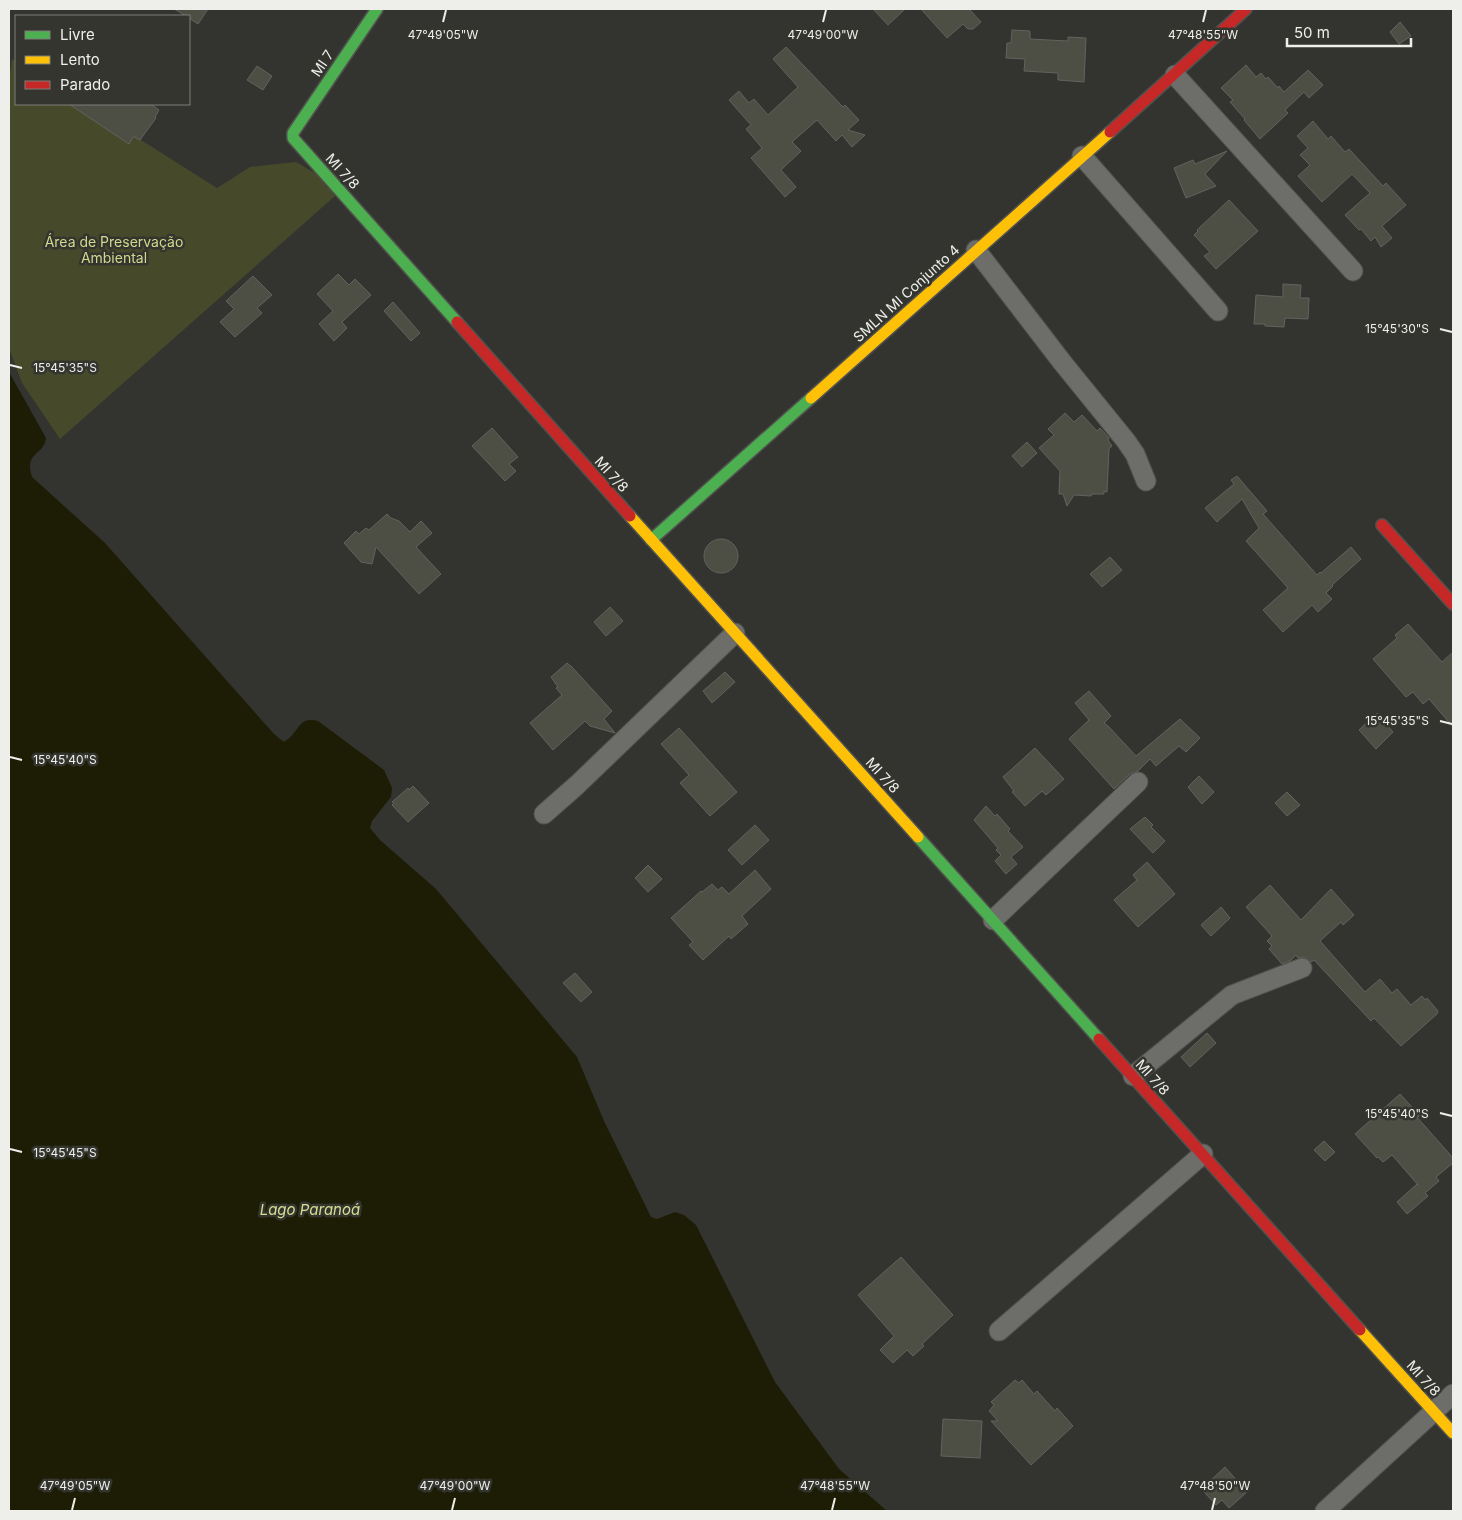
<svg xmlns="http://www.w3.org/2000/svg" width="1462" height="1520" font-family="Inter,sans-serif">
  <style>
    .green { fill: #46492a }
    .water { fill: #1c1d04 }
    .building { fill: #4d4f44; stroke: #62635f }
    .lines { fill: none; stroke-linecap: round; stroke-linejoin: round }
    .street-casing { stroke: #51524e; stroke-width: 21 }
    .fast-casing { stroke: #51524e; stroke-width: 14 }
    .slow-casing { stroke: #51524e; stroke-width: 14 }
    .jam-casing { stroke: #51524e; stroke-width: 14 }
    .street { stroke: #6d6d6a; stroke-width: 19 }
    .fast { stroke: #4caf50; stroke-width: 11 }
    .slow { stroke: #ffc107; stroke-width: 11 }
    .jam { stroke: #c62828; stroke-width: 11 }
    .ticks { fill: none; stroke: #eeefeb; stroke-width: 2 }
    .labels { text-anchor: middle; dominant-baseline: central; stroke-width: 5; stroke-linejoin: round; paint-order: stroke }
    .street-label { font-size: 14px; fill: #eeefeb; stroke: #34352e }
    .park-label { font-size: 14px; fill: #d1d98d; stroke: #34352e }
    .water-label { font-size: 15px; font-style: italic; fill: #d6de92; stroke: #34352e }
    .ticks-label { font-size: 12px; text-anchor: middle; fill: #eeefeb; stroke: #34352e; stroke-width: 5; stroke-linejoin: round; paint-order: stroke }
  </style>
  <rect width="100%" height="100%" fill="#33342f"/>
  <path class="green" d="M 12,59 L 16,61 L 16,104 L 84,104 L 217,188 L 250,167 L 296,162 L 343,189 L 60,439 L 22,383 L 9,348 L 9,81 Z"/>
  <path class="water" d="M 9,372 L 46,438 C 43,457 24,451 32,477 L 105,543 L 274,734 L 284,742 C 300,733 297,716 318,721 L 384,770 L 392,788 L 391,797 L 372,821 L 370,828 L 380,840 L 436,889 L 577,1057 L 604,1121 L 651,1217 L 657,1219 L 675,1212 L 684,1215 L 696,1225 L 775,1382 L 839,1469 L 887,1511 L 9,1511 Z"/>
  <g class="building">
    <path d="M 174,9 L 208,9 L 198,24 L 189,18 L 189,16 L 186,16 Z"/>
    <path d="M 873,9 L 905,9 L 888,25 Z"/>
    <path d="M 921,9 L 969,9 L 981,22 L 973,29 L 968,29 L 963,24 L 947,38 Z"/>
    <path d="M 1400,22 L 1411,36 L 1399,44 L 1390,32 Z"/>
    <path d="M 1012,30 L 1030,31 L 1030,39 L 1068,41 L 1068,37 L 1086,38 L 1084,82 L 1058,80 L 1058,73 L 1024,71 L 1025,59 L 1006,58 L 1007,43 L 1011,43 Z"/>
    <path d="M 786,47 L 843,107 L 845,105 L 859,120 L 848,130 L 865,135 L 852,147 L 842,135 L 836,141 L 817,120 L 792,142 L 801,151 L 781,170 L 796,187 L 785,197 L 751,158 L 762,148 L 746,129 L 751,125 L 729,100 L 739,91 L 749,103 L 754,99 L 768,115 L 798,87 L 773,59 Z"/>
    <path d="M 1246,65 L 1256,77 L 1261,73 L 1266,79 L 1268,77 L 1278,88 L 1279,86 L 1284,92 L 1308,70 L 1323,85 L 1309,98 L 1304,92 L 1285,110 L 1288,113 L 1260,139 L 1244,120 L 1245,119 L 1230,102 L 1233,100 L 1221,88 Z"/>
    <path d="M 257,66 L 272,76 L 263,90 L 247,80 Z"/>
    <path d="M 69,104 L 151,104 L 159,110 L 155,117 L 156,118 L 140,140 L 135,137 L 133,137 L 129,144 Z"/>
    <path d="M 1313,121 L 1328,139 L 1331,136 L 1345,152 L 1349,149 L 1383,186 L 1386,183 L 1406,205 L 1382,226 L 1392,238 L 1381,247 L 1375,237 L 1371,241 L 1361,229 L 1359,230 L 1345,215 L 1370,193 L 1352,174 L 1322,202 L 1298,176 L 1310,165 L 1300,155 L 1308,148 L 1297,136 Z"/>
    <path d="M 1227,151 L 1205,174 L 1216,186 L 1186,198 L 1174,168 L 1193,160 L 1195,164 Z"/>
    <path d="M 1229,200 L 1258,231 L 1216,269 L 1204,256 L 1210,252 L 1194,235 L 1198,231 L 1197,230 Z"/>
    <path d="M 338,274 L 349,285 L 355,279 L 371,295 L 342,322 L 347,328 L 334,341 L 319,324 L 333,311 L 317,294 Z"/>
    <path d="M 253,276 L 272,295 L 257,308 L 262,313 L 235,337 L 220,322 L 234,309 L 226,301 Z"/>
    <path d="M 1283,284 L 1301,285 L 1300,298 L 1309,298 L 1308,319 L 1285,318 L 1284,327 L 1265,326 L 1265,324 L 1254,324 L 1256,295 L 1283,297 Z"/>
    <path d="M 393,302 L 420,333 L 411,341 L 384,311 Z"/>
    <path d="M 1065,413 L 1074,422 L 1082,415 L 1097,431 L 1100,428 L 1109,438 L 1108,440 L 1112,446 L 1109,449 L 1107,492 L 1104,491 L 1104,494 L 1092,494 L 1091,496 L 1074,495 L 1067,506 L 1063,494 L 1059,494 L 1060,471 L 1039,448 L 1054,435 L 1048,429 Z"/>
    <path d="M 492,428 L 518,457 L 509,464 L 516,471 L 505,481 L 472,446 Z"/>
    <path d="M 1027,442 L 1037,453 L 1022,467 L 1012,456 Z"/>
    <path d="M 1237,476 L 1267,511 L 1263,514 L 1317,575 L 1320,572 L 1321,573 L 1351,547 L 1361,559 L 1332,585 L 1333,586 L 1326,593 L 1332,599 L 1318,612 L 1312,605 L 1283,632 L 1263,610 L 1288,588 L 1246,541 L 1259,528 L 1242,499 L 1217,522 L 1205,508 L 1234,484 L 1231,480 Z"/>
    <path d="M 387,514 L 391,518 L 399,521 L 410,532 L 421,521 L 432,533 L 416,547 L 441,574 L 419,594 L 376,547 L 372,564 L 361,562 L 344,543 L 356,531 L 359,534 L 366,528 L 369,530 Z"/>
    <circle cx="721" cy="556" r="17"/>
    <path d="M 1110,557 L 1122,570 L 1102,587 L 1090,574 Z"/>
    <path d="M 610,607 L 623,621 L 606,636 L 594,622 Z"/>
    <path d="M 1408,624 L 1442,662 L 1453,652 L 1453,727 L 1429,699 L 1423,704 L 1413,692 L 1406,697 L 1373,659 L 1397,638 L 1395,635 Z"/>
    <path d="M 567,663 L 572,667 L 612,711 L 604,719 L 615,733 L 590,726 L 585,721 L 553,750 L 530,723 L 562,695 L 556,688 L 558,687 L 551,677 Z"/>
    <path d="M 725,672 L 735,682 L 712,703 L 703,691 Z"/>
    <path d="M 1089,691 L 1111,716 L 1104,723 L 1109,727 L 1136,756 L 1180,719 L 1200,738 L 1186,752 L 1179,746 L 1156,766 L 1150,759 L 1138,771 L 1130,774 L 1114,789 L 1069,739 L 1089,720 L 1075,703 Z"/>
    <path d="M 1377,713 L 1393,732 L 1376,749 L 1359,730 Z"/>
    <path d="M 679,728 L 737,792 L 710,816 L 680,783 L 689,775 L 661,744 Z"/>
    <path d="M 1035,748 L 1064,779 L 1046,795 L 1042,791 L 1025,806 L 1012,792 L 1014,791 L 1003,777 Z"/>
    <path d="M 1199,776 L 1214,792 L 1202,804 L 1188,787 Z"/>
    <path d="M 413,786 L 429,803 L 408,822 L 392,805 L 394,803 L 392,802 L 408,788 L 409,790 Z"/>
    <path d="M 1287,792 L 1300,805 L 1287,816 L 1275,803 Z"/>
    <path d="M 986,806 L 995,816 L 997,814 L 1010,829 L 1008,831 L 1023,847 L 1011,857 L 1017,864 L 1006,874 L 995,861 L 1001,855 L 996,850 L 998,848 L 974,820 Z"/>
    <path d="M 1145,817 L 1153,825 L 1151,827 L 1165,841 L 1153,853 L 1130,829 Z"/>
    <path d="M 755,825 L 769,840 L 742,865 L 728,850 Z"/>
    <path d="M 1147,862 L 1175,894 L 1138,927 L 1114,900 L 1137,880 L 1133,875 Z"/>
    <path d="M 648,865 L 662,879 L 648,892 L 635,878 Z"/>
    <path d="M 755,870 L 771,889 L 742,916 L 748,924 L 731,939 L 729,936 L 703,960 L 689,945 L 693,942 L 671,918 L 701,891 L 702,892 L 712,884 L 718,890 L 722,887 L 729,894 Z"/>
    <path d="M 1270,885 L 1301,920 L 1331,889 L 1354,915 L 1343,925 L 1341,922 L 1320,941 L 1365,992 L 1380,979 L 1392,993 L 1397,989 L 1411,1005 L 1422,996 L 1425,1000 L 1427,998 L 1438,1011 L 1437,1014 L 1401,1046 L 1374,1018 L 1371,1021 L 1314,960 L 1311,962 L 1304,957 L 1298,958 L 1296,955 L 1290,961 L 1282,964 L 1269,949 L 1272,946 L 1267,941 L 1272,936 L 1246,907 Z"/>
    <path d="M 1221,907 L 1230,918 L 1211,936 L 1201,925 Z"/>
    <path d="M 575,973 L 592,992 L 581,1002 L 563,983 Z"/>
    <path d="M 1207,1033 L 1216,1043 L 1190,1067 L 1181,1057 Z"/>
    <path d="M 1400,1094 L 1421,1117 L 1416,1116 L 1453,1158 L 1453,1163 L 1436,1177 L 1439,1181 L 1425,1193 L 1428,1196 L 1407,1214 L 1397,1202 L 1417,1184 L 1419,1186 L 1392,1155 L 1383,1162 L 1378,1157 L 1377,1158 L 1355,1134 Z"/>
    <path d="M 1324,1141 L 1335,1152 L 1325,1161 L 1314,1150 Z"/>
    <path d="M 901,1257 L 953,1315 L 922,1344 L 924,1346 L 913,1356 L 907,1350 L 893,1363 L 880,1350 L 894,1336 L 858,1295 Z"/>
    <path d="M 1015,1380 L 1019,1383 L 1022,1380 L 1034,1394 L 1037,1391 L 1055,1411 L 1057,1408 L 1073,1426 L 1031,1465 L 991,1421 L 998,1421 L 989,1411 L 994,1405 L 991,1402 Z"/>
    <path d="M 943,1419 L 982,1421 L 980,1458 L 941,1456 Z"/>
    <path d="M 1225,1467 L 1247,1492 L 1229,1508 L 1222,1500 L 1216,1505 L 1204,1492 L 1210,1486 L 1208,1483 Z"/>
  </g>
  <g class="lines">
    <defs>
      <g id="street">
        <path d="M 1175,75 L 1353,271"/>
        <path d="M 1082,156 L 1218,311"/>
        <path d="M 976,250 L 1062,362 L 1126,441 L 1135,454 L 1146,481"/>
        <path d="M 544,814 L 577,785 L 735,633"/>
        <path d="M 993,920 L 1138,782"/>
        <path d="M 1133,1076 L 1232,995 L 1302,968"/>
        <path d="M 999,1331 L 1203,1154"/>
        <path d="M 1325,1511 L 1453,1394"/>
      </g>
      <g id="fast">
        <path d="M 377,9 L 293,133 L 293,138 L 457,322"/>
        <path d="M 651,540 L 811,398"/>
        <path d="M 918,837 L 1099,1039"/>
      </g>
      <g id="slow">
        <path d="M 811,398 L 1110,132"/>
        <path d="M 630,516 L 918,837"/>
        <path d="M 1360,1330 L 1453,1433"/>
      </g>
      <g id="jam">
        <path d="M 1110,132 L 1246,9"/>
        <path d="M 457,322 L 630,516"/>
        <path d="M 1382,525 L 1453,604"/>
        <path d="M 1099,1039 L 1360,1330"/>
      </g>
    </defs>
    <use href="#street" class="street-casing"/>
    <use href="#fast" class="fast-casing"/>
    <use href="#slow" class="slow-casing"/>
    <use href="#jam" class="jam-casing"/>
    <use href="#street" class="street"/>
    <use href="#fast" class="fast"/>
    <use href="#slow" class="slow"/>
    <use href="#jam" class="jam"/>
  </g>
  <path class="ticks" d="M 443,22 L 446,10M 823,22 L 826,10M 1203,22 L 1206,10M 1440,329 L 1452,332M 10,365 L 22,368M 1440,721 L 1452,724M 10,757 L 22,760M 1440,1113 L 1452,1116M 10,1149 L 22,1152M 72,1510 L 75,1498M 452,1510 L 455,1498M 832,1510 L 835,1498M 1212,1510 L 1215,1498"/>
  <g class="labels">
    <g class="street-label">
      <text transform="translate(322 63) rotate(-56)">MI 7</text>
      <text transform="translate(343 171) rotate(48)">MI 7/8</text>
      <text transform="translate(906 293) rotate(-42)">SMLN MI Conjunto 4</text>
      <text transform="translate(612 474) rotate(48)">MI 7/8</text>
      <text transform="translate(883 775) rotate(48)">MI 7/8</text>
      <text transform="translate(1153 1077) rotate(48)">MI 7/8</text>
      <text transform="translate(1424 1378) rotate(48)">MI 7/8</text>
    </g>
    <g class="park-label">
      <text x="114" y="241">Área de Preservação<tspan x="114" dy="16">Ambiental</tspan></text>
    </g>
    <g class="water-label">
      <text x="310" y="1209">Lago Paranoá</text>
    </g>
  </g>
  <g class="ticks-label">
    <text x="443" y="39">47°49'05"W</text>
    <text x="823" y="39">47°49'00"W</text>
    <text x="1203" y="39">47°48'55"W</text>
    <text x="1397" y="333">15°45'30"S</text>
    <text x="65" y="372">15°45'35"S</text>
    <text x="1397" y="725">15°45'35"S</text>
    <text x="65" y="764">15°45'40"S</text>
    <text x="1397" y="1118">15°45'40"S</text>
    <text x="65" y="1157">15°45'45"S</text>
    <text x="75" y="1490">47°49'05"W</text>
    <text x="455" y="1490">47°49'00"W</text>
    <text x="835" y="1490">47°48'55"W</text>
    <text x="1215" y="1490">47°48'50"W</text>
  </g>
  <rect width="1462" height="1520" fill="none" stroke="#eeefeb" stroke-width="20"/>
  <rect x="15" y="15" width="175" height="90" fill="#34352e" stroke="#7e7f7a"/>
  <rect x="25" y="31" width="25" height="8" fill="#4caf50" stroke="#7e7f7a"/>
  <text x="60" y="40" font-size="15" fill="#eeefeb">Livre</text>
  <rect x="25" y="56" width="25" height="8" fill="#ffc107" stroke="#7e7f7a"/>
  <text x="60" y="65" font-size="15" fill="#eeefeb">Lento</text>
  <rect x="25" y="81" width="25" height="8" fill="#c62828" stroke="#7e7f7a"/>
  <text x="60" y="90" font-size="15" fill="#eeefeb">Parado</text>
  <path d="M1287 38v8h124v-8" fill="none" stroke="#eeefeb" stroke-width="2.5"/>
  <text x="1294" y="38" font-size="15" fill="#eeefeb" stroke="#34352e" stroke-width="4" paint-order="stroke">50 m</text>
</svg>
